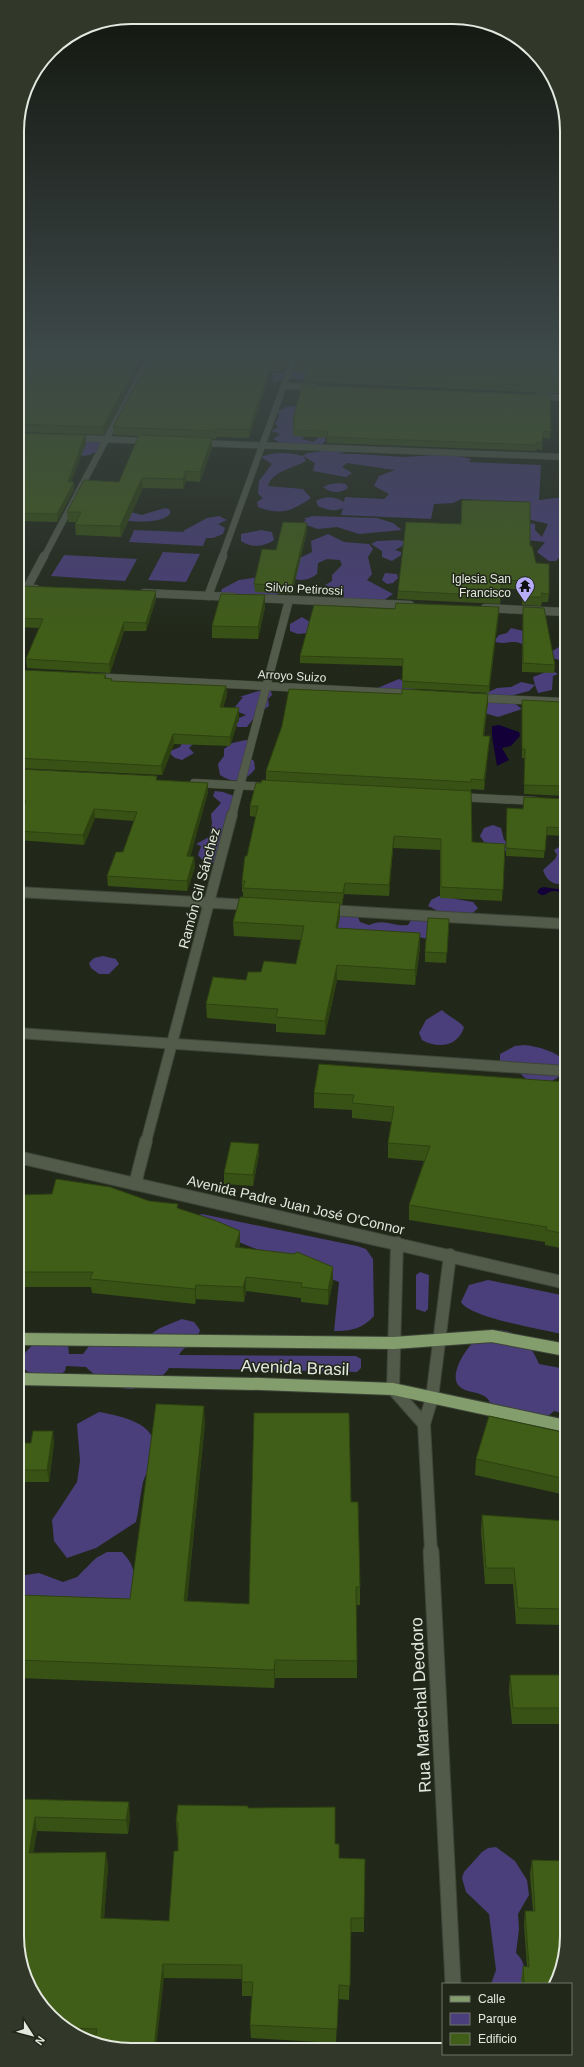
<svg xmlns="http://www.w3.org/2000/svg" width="584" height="2067" font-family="Arial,sans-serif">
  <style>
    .green { fill: #4a3e7b }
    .water { fill: #130038 }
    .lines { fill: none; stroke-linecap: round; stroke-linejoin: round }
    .street-far4-casing { stroke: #3e4539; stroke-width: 7 }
    .street-far3-casing { stroke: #3e4539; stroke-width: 9 }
    .street-far2-casing { stroke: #3e4539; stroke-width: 12 }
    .street-far1-casing { stroke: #3e4539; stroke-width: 14 }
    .street-casing { stroke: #3e4539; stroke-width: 17 }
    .secondary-casing { stroke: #3e4539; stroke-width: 14 }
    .primary-casing { stroke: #3e4539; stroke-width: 14 }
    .street-far4 { stroke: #525a4a; stroke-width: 6 }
    .street-far3 { stroke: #525a4a; stroke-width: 8 }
    .street-far2 { stroke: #525a4a; stroke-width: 10 }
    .street-far1 { stroke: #525a4a; stroke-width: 12 }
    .street { stroke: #525a4a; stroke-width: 15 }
    .secondary { stroke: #525a4a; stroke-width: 12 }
    .primary { stroke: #849d6c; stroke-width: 12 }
    .wall { fill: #385115 }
    .shaded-wall { fill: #2e4211 }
    .building { fill: #415e18; stroke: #2e4211 }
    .labels { text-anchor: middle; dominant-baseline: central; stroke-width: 3; stroke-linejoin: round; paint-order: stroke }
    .far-poi-label { font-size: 12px; fill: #e4e9df; stroke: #212819; text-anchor: end }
    .far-street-label { font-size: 12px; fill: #e4e9df; stroke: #212819 }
    .street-label { font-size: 14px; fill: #e4e9df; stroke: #212819 }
    .near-street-label { font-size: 17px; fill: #e4e9df; stroke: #212819 }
    .rim { fill: none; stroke: #e4e9df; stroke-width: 2 }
  </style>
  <rect width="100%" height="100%" fill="#212819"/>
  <g class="green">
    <path d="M 309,369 L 307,381 L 290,378 L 275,381 L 271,380 L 276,375 L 271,375 L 274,373 L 296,372 Z"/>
    <path d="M 288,406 L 298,407 L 304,437 L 302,439 L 313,442 L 318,438 L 317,437 L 325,437 L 326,441 L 322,443 L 327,446 L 284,449 L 277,441 L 273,439 L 280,434 L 271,431 L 278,427 L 275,423 L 279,417 L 278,411 Z"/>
    <path d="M 91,440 L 106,443 C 87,465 70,454 48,445 Z"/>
    <path d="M 330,450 L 346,453 L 336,454 L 358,454 L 404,457 L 450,454 L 471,459 L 469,462 L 541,465 L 539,500 L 565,497 L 565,514 L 560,518 L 565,526 L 565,551 L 556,561 L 549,561 L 537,552 L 545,542 L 526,540 L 524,522 L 535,524 L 535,530 L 542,537 L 548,524 L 527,519 L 531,512 L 519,509 L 529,502 L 461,499 L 453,503 L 434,504 L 431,519 L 341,515 L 343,508 C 334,512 327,510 318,506 L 316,501 C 325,496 335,496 344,502 L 345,497 L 384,499 L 389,494 L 374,486 L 379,476 L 395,470 L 347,463 L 342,467 L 352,473 L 346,477 L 313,471 L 315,463 L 303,456 L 306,461 C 294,468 272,471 268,486 L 303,489 L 311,498 C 292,511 281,516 258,507 L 257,502 L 263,498 L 258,494 L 259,481 L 272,464 L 261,457 C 274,452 289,452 302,456 L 308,453 Z"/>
    <path d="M 339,483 L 346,484 L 348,488 C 340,494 331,493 323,487 L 330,484 Z"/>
    <path d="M 166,508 L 170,510 L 170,514 C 160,525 128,521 114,520 L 131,512 L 142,515 C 150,512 158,510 166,508 Z"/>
    <path d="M 219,516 L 227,520 L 218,524 L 225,528 L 223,534 L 213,538 L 206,538 L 203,546 L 129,542 L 134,530 L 185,532 L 183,531 L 207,518 Z"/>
    <path d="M 312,516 L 377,518 L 393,523 L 402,530 L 359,534 L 337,527 L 318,529 L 303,524 L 306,519 L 303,519 Z"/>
    <path d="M 261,530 L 272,532 L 274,540 C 265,547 250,548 241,541 L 241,534 Z"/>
    <path d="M 328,534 L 344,542 L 369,544 L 373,549 L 368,557 L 372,574 L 367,580 L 393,594 L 378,604 L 343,599 L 344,593 L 325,585 L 332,581 L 332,575 L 342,565 L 340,560 L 327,559 L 318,563 L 317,574 C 308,581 299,582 289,576 L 295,560 L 312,552 L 311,541 Z"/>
    <path d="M 398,540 L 404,541 L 404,545 L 395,550 L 401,552 L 401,555 L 392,561 L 382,557 L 382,551 L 371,544 L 377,541 Z"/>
    <path d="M 163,552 L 200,554 L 186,582 L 148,580 Z"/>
    <path d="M 64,555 L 137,559 L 125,581 L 51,576 Z"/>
    <path d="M 385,573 L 397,574 L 398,578 L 393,583 L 387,584 L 382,580 Z"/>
    <path d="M 259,577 L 279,593 L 274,596 L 224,595 L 221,592 L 222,589 L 239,580 Z"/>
    <path d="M 302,617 L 313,624 L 307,633 L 298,634 L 290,631 L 290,624 Z"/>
    <path d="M 511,628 L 532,633 L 523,647 L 522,644 C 512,639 503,646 494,641 L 499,635 L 507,633 Z"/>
    <path d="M 565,646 L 565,661 L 551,658 L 551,652 L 559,647 Z"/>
    <path d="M 551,670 L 558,674 L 553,676 L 552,690 L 538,693 L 535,685 L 529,691 L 506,697 L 522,709 L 498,717 L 484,713 L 487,707 L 486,693 L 497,688 L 511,687 L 521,682 L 535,685 L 533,677 Z"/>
    <path d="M 399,679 L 413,684 L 416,688 L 407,691 L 375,689 Z"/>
    <path d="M 265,689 L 271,691 L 272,695 L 268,699 L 269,706 L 256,715 L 247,727 L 238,727 L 234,724 L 239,721 L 239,718 L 246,715 L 236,711 L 235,707 L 243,697 L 239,697 Z"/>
    <path d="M 246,740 L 252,742 L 250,758 L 254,761 L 255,769 C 245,782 234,784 220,775 L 218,764 L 224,756 L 224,749 L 232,743 Z"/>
    <path d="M 196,741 L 189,748 L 194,753 L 182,760 L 175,758 L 168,752 L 180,747 L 182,743 Z"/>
    <path d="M 215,791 L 223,792 L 237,797 L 238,815 L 228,823 L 227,846 L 228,850 C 221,860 217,863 205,863 L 198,855 L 201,846 L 196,844 L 209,837 L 212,823 L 211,814 L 221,803 L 213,796 Z"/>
    <path d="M 493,825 L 501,828 L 504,840 L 518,849 L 511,853 L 484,842 L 480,836 L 484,828 Z"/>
    <path d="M 566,843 L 566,882 C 555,888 546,880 543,870 L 555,859 L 557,855 L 554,850 Z"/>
    <path d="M 439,896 L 473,902 L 478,908 C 467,921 453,915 445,924 C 441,928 439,936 437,941 L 414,936 L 330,934 L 310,916 L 357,915 L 360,922 L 369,925 C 386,918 392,927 408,925 L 412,919 L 434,916 L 436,910 L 428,906 L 431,900 Z"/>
    <path d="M 103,956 L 116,959 L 119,964 L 109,974 L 99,974 L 91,968 L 89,963 L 94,958 Z"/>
    <path d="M 442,1010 C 449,1017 458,1020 464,1027 C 458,1047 438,1049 422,1040 L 419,1033 L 426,1020 Z"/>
    <path d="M 525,1045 C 539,1047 556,1051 566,1062 L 563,1074 L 549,1083 L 528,1081 L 518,1071 L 500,1061 L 500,1054 L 515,1046 Z"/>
    <path d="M 202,1214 L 357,1246 L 366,1249 L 373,1259 L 374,1316 C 362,1329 351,1331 334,1331 L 339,1282 L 196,1225 L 199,1215 Z"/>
    <path d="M 420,1272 L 429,1275 L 428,1309 L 425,1312 L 416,1309 L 416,1275 Z"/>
    <path d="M 488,1280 L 566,1296 L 566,1335 C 545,1330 470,1318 461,1302 L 469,1285 Z"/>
    <path d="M 182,1319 L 194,1322 L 200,1330 C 195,1347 185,1344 179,1355 L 356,1356 L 361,1359 L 361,1368 L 357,1372 L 169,1368 C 164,1376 157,1379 149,1382 C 143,1385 137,1389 131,1389 C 116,1389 96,1378 86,1367 L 66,1366 L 65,1371 L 58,1377 C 43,1377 31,1378 22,1366 L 19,1366 L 19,1353 L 25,1353 L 37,1340 L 68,1345 L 69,1354 L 83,1354 L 92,1342 L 127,1333 L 140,1336 L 151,1334 L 160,1328 Z"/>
    <path d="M 497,1330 C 520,1331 530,1343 539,1364 L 566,1369 L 566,1414 L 554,1411 C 534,1430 513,1423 494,1408 C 490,1404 489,1398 484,1396 C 476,1391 466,1393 459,1386 C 448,1375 467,1346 477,1339 C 483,1335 491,1333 497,1330 Z"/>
    <path d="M 99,1412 C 126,1417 165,1425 153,1462 C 150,1469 145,1475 143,1482 C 140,1495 139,1509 136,1522 L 96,1548 L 67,1558 L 54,1541 L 52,1520 L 77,1482 L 80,1461 L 77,1424 Z"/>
    <path d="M 107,1552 L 122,1552 C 139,1569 134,1581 131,1603 L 19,1626 L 19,1576 L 39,1573 L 63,1582 L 77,1577 L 96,1558 Z"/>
    <path d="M 496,1847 L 515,1861 L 527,1880 L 529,1895 L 518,1914 L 519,1929 L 516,1953 C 526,1963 525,1970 523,1984 L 491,1984 L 496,1970 L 489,1914 L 466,1892 L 462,1878 L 464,1872 L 482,1852 L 488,1848 Z"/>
  </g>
  <g class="water">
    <path d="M 499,725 L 519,732 L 520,736 L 511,746 L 502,748 L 509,760 L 497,766 L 492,736 L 492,726 Z"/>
    <path d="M 544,887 L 557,889 L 566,887 L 566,892 C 561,893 560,892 555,891 C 547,890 545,900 537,892 L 540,888 Z"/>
  </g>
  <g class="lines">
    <defs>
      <g id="street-far4">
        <path d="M 284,386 L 315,387"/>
        <path d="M 537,396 L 565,398"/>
        <path d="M 74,438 L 150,441"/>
        <path d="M 199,443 L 565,457"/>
        <path d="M 44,557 L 154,349"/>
        <path d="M 222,557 L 297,349"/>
        <path d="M 565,557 L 565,545"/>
      </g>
      <g id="street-far3">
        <path d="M 18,588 L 36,589"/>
        <path d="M 27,588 L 44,556"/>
        <path d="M 144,593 L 234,597"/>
        <path d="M 208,596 L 223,556"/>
        <path d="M 252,598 L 410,605"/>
        <path d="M 485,608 L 565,612"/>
        <path d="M 564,612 L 565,556"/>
        <path d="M 92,677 L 416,694"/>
        <path d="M 476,698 L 565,702"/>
        <path d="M 194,783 L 268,787"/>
        <path d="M 458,797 L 536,801"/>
        <path d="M 232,816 L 289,600"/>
      </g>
      <g id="street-far2">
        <path d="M 18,892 L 250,905"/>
        <path d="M 328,910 L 566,924"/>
        <path d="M 18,1033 L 566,1071"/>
        <path d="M 146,1142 L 232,815"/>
      </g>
      <g id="street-far1">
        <path d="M 135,1184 L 146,1141"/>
        <path d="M 397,1243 L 393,1389 L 424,1424"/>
        <path d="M 431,1552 L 424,1424 L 432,1398 L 450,1255"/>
      </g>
      <path id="street" d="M 431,1551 L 453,1984"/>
      <path id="secondary" d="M 18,1157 L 566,1283"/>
      <g id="primary">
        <path d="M 19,1339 L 394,1343 L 492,1336 L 566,1350"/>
        <path d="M 19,1379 L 261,1384 L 393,1389 L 566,1426"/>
      </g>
    </defs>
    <use href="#street-far4" class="street-far4-casing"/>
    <use href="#street-far3" class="street-far3-casing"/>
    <use href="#street-far2" class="street-far2-casing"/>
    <use href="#street-far1" class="street-far1-casing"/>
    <use href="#street" class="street-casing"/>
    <use href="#secondary" class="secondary-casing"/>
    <use href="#primary" class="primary-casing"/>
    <use href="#street-far4" class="street-far4"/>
    <use href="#street-far3" class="street-far3"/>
    <use href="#street-far2" class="street-far2"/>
    <use href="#street-far1" class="street-far1"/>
    <use href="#street" class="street"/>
    <use href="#secondary" class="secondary"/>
    <use href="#primary" class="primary"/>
  </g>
  <g class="wall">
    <path d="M 17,349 L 149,349 L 104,435 L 18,432 Z"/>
    <path d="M 292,349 L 284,371 L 271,371 L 249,438 L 216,437 L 216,439 L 212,439 L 212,448 L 200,482 L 186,481 L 183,489 L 143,488 L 121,537 L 76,535 L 75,525 L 76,522 L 68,522 L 67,512 L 119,482 L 139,436 L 114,435 L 113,427 Z"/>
    <path d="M 565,349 L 565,393 L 549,393 L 304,382 L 305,375 L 305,372 L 294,372 L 294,364 Z"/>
    <path d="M 293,420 L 551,432 L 550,439 L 543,438 L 542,450 L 537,449 L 536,451 L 327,443 L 327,438 L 293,436 Z"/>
    <path d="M 18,433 L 85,435 L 86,443 L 71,482 L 74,482 L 74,490 L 57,522 L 20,521 L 19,513 L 20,512 L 18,511 Z"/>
    <path d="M 307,531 L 292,594 L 255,592 L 254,584 L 276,550 Z"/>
    <path d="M 530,546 L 536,563 L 549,594 L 548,602 L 542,602 L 541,606 L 522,605 L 522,590 L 502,588 L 500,604 L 397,599 L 398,591 Z"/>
    <path d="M 156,591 L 156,599 L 146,631 L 124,631 L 110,673 L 27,668 L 26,659 L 39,628 L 18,627 L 18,593 Z"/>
    <path d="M 265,607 L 258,639 L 212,638 L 212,626 Z"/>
    <path d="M 499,607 L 489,693 L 402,688 L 403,666 L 300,663 L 300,656 L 395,609 Z"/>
    <path d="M 523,607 L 555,665 L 554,673 L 522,672 Z"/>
    <path d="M 18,672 L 106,674 L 106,678 L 113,681 L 226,686 L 227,695 L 223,708 L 239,708 L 239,718 L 230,746 L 174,744 L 162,775 L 18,768 Z"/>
    <path d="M 522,700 L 565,720 L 566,796 L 524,794 L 525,758 L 522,758 Z"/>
    <path d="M 488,703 L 484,736 L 490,736 L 484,790 L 471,789 L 472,842 L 505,844 L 502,901 L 440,898 L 440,850 L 393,848 L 389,896 L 344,894 L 342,905 L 340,905 L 340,917 L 338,928 L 420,948 L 415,985 L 337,980 L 325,1035 L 276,1032 L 276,1024 L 207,1018 L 206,1004 L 246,980 L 261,972 L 296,964 L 301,940 L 234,936 L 233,922 L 243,897 L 243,892 L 242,892 L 242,881 L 256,817 L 250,816 L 250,806 L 261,783 L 266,781 L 266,771 Z"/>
    <path d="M 18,769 L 157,780 L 208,783 L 208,792 L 190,856 L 194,857 L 195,867 L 187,891 L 108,886 L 107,876 L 123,852 L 134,821 L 95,818 L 84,845 L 18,840 L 18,818 L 22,810 L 18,810 Z"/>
    <path d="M 524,797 L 566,818 L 564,836 L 546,835 L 544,858 L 506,856 L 507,808 L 523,809 Z"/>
    <path d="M 449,919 L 446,963 L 425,962 L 425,952 Z"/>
    <path d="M 566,1082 L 566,1249 L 545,1245 L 545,1242 L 409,1220 L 409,1205 L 424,1161 L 388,1158 L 388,1143 L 392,1122 L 352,1118 L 352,1110 L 314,1108 L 314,1093 Z"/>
    <path d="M 259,1144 L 259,1154 L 253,1186 L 224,1184 L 224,1173 Z"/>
    <path d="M 18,1175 L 19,1176 L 21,1190 L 20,1195 L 149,1201 L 178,1208 L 240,1245 L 239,1247 L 333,1267 L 333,1281 L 328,1305 L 301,1302 L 301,1298 L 246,1291 L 244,1302 L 196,1299 L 195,1304 L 92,1293 L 91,1287 L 19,1287 L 18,1295 Z"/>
    <path d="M 205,1423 L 187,1601 L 249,1604 L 351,1502 L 360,1587 L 360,1605 L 356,1605 L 357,1661 L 357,1678 L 275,1678 L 274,1688 L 19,1678 L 19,1595 L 130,1599 Z"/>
    <path d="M 566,1433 L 566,1495 L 475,1475 L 476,1459 Z"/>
    <path d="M 19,1443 L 54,1443 L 49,1482 L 19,1482 Z"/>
    <path d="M 482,1515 L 566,1521 L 566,1625 L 516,1624 L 513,1584 L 485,1584 L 481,1531 Z"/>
    <path d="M 510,1675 L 566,1675 L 567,1724 L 512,1724 L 509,1691 Z"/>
    <path d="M 19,1799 L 130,1816 L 128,1834 L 37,1831 L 33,1853 L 108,1866 L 104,1919 L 169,1921 L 178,1851 L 178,1836 L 177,1836 L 176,1822 L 248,1808 L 335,1844 L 339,1858 L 364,1918 L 364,1932 L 351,1932 L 349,2000 L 338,1999 L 336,2043 L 251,2038 L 250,2025 L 252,1996 L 242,1996 L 242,1979 L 164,1978 L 109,2048 L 50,2016 Z"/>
    <path d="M 532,1860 L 555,1984 L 522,1984 L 521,1980 L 523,1966 L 527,1967 L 524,1924 L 525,1911 L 533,1911 L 530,1874 Z"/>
  </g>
  <g class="shaded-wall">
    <path d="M 145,349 L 149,349 L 104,435 L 103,427 Z"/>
    <path d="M 290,349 L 292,349 L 284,371 L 284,364 Z"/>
    <path d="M 271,364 L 271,371 L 249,438 L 249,430 Z"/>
    <path d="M 216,429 L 216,439 L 215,431 Z"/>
    <path d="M 85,435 L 86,443 L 68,490 L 68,482 Z"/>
    <path d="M 212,438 L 212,448 L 200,482 L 200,472 Z"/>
    <path d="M 186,471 L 186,481 L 183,489 L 183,479 Z"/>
    <path d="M 142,478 L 143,488 L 121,537 L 120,526 Z"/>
    <path d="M 74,482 L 74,490 L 57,522 L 57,514 Z"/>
    <path d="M 307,523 L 307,531 L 292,594 L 292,586 Z"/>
    <path d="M 156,591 L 156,599 L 146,631 L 146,623 Z"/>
    <path d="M 265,595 L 265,607 L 258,639 L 258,627 Z"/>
    <path d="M 499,607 L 499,614 L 489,693 L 489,686 Z"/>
    <path d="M 124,622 L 124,631 L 110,673 L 109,664 Z"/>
    <path d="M 226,686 L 227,695 L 220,717 L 220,707 Z"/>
    <path d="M 488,694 L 488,703 L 482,746 L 483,736 Z"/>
    <path d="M 239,708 L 239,718 L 230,746 L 230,737 Z"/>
    <path d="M 173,734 L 174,744 L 162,775 L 161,766 Z"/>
    <path d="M 490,736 L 489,746 L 484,790 L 484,780 Z"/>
    <path d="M 208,783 L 208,792 L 188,866 L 187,856 Z"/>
    <path d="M 94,809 L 95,818 L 84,845 L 83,835 Z"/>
    <path d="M 394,836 L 389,896 L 389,885 Z"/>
    <path d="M 194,857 L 195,867 L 187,891 L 187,881 Z"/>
    <path d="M 345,883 L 344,894 L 342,905 L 343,893 Z"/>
    <path d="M 340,903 L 340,917 L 335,942 L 336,928 Z"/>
    <path d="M 420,933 L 420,948 L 415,985 L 415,970 Z"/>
    <path d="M 337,965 L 337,980 L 325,1035 L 325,1021 Z"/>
    <path d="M 259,1144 L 259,1154 L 253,1186 L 253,1175 Z"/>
    <path d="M 19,1176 L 21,1190 L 18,1204 L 18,1181 Z"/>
    <path d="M 240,1231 L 240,1245 L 235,1262 L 235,1247 Z"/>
    <path d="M 333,1267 L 333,1281 L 328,1305 L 328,1290 Z"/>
    <path d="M 246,1277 L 246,1291 L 244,1302 L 243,1287 Z"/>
    <path d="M 196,1285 L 196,1299 L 195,1304 L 195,1289 Z"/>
    <path d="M 204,1406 L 205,1423 L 185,1619 L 184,1601 Z"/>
    <path d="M 53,1431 L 54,1443 L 49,1482 L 47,1470 Z"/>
    <path d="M 275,1660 L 275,1678 L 274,1688 L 274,1670 Z"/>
    <path d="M 129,1802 L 130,1816 L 128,1834 L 126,1820 Z"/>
    <path d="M 35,1817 L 37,1831 L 31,1867 L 29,1853 Z"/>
    <path d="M 106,1852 L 108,1866 L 103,1932 L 101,1918 Z"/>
    <path d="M 163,1964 L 164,1978 L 156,2048 L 154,2048 Z"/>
  </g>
  <g class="building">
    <path d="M 17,349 L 145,349 L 103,427 L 18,424 Z"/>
    <path d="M 155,349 L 290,349 L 284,364 L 271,364 L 249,430 L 216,429 L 215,431 L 113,427 Z"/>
    <path d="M 299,349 L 565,349 L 565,386 L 550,386 L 305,375 L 307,365 L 294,364 Z"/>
    <path d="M 302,385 L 550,395 L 551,432 L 544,431 L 542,443 L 537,442 L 537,445 L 327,437 L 328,431 L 293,430 L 295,421 L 293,420 Z"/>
    <path d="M 18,433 L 85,435 L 68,482 L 74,482 L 57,514 L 19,513 L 24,504 L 18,503 Z"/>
    <path d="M 139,435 L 212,438 L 200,472 L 186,471 L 183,479 L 142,478 L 120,526 L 75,525 L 81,512 L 67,512 L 84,480 L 119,482 Z"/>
    <path d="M 462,500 L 530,502 L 530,546 L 532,546 L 536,563 L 549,564 L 549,594 L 541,593 L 542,597 L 523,597 L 523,581 L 502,580 L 500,596 L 398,591 L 406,522 L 461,524 Z"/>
    <path d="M 283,522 L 307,523 L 292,586 L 254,584 L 262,549 L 276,550 Z"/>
    <path d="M 23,586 L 156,591 L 146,623 L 124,622 L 109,664 L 26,659 L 43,619 L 18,618 L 18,593 L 20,593 Z"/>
    <path d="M 221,594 L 265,595 L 258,627 L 212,626 Z"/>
    <path d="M 396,603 L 499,607 L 489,686 L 402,681 L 403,659 L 300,656 L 314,605 L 395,609 Z"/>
    <path d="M 523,607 L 544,608 L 555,665 L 523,663 Z"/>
    <path d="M 22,670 L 106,674 L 104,678 L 112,679 L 111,681 L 226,686 L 220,707 L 239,708 L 230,737 L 173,734 L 161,766 L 18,758 L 18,672 L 21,672 Z"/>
    <path d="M 289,689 L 402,694 L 402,689 L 488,694 L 483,736 L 490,736 L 484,780 L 471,779 L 471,782 L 266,771 L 282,726 Z"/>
    <path d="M 522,700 L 562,702 L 565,720 L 566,786 L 524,785 L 525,749 L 522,749 Z"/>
    <path d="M 18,769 L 157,776 L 156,780 L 208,783 L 187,856 L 194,857 L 187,881 L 107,876 L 116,852 L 123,852 L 137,812 L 94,809 L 83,835 L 18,831 L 18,818 L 26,801 L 18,800 Z"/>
    <path d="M 262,780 L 471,791 L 472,842 L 505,844 L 503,890 L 441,887 L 441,839 L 394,836 L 389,885 L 345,883 L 343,893 L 243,888 L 245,881 L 242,881 L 245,856 L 247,856 L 258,806 L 250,806 L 256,783 L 261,783 Z"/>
    <path d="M 524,797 L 566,799 L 566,818 L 565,828 L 547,827 L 545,851 L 506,848 L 507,808 L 523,809 Z"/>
    <path d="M 240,897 L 340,903 L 336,928 L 420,933 L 415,970 L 337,965 L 325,1021 L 276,1017 L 278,1009 L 206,1004 L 213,977 L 246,980 L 248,972 L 261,972 L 264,961 L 296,964 L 304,926 L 233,922 Z"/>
    <path d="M 428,918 L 449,919 L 447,953 L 425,952 Z"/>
    <path d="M 319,1064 L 566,1082 L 566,1234 L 546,1230 L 547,1227 L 409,1205 L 430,1146 L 388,1143 L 394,1107 L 352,1103 L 354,1095 L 314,1093 Z"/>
    <path d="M 231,1142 L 259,1144 L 253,1175 L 224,1173 Z"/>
    <path d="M 56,1179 L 110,1187 L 149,1201 L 178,1204 L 177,1208 L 214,1220 L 240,1231 L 235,1247 L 294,1254 L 297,1252 L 333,1267 L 328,1290 L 301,1287 L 302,1283 L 246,1277 L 243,1287 L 196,1285 L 195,1289 L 90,1279 L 93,1272 L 18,1272 L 18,1195 L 52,1194 Z"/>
    <path d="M 156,1404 L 204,1406 L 184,1601 L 249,1604 L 254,1413 L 349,1413 L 351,1502 L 358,1502 L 360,1587 L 356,1587 L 357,1661 L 275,1660 L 274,1670 L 19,1660 L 19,1595 L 130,1599 Z"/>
    <path d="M 489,1416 L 566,1433 L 566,1479 L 476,1459 Z"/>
    <path d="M 33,1431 L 53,1431 L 47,1470 L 19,1470 L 19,1443 L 31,1443 Z"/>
    <path d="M 482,1515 L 566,1521 L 566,1609 L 518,1608 L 514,1568 L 486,1568 Z"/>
    <path d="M 510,1675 L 566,1675 L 567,1708 L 513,1708 Z"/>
    <path d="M 19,1799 L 129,1802 L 126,1820 L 35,1817 L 29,1853 L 106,1852 L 101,1918 L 169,1921 L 174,1851 L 178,1851 L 178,1822 L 176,1822 L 178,1805 L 248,1806 L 248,1808 L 335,1807 L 335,1844 L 339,1844 L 339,1858 L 365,1859 L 364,1918 L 351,1918 L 350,1986 L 339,1985 L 337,2029 L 250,2025 L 253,1982 L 242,1982 L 242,1965 L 163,1964 L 154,2048 L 109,2048 L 95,2040 L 97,2029 L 71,2028 L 50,2016 L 19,1958 Z"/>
    <path d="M 532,1860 L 567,1861 L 567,1943 L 558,1979 L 555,1984 L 524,1984 L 523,1966 L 529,1967 L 525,1911 L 535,1911 Z"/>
  </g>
  <linearGradient id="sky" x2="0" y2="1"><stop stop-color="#12160e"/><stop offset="0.55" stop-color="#3d4849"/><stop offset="1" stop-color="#3d4849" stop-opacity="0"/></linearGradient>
  <rect width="584" height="639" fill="url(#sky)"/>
  <defs>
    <symbol id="temple-pin" viewBox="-11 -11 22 30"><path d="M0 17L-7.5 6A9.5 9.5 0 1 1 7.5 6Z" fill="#b6acf8" stroke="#212819"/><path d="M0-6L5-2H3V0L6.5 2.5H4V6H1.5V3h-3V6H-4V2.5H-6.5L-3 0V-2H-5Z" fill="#111"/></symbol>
  </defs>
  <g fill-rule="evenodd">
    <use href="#temple-pin" x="514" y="575" width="22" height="30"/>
  </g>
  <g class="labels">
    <g class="far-poi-label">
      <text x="511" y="579">Iglesia San<tspan x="511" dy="14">Francisco</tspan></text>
    </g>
    <g class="far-street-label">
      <text transform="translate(304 589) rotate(3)">Silvio Petirossi</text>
      <text transform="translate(292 676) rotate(3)">Arroyo Suizo</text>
    </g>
    <g class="street-label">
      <text transform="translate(199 888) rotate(-75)">Ramón Gil Sánchez</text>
      <text transform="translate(296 1205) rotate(13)">Avenida Padre Juan José O'Connor</text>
    </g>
    <g class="near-street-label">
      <text transform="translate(295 1368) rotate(2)">Avenida Brasil</text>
      <text transform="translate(421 1705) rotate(-93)">Rua Marechal Deodoro</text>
    </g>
  </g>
  <path d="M0 0H584V2067H0ZM131 24H453A107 107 0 0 1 560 131V1936A107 107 0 0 1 453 2043H131A107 107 0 0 1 24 1936V131A107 107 0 0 1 131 24Z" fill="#313729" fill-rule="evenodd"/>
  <path class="rim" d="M131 24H453A107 107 0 0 1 560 131V1936A107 107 0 0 1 453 2043H131A107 107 0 0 1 24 1936V131A107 107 0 0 1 131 24Z"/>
  <rect x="442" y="1983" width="130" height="72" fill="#212819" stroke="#6f7568"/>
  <rect x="450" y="1996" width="20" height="6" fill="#849d6c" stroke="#6f7568"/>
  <text x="478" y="2003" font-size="12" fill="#e4e9df">Calle</text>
  <rect x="450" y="2013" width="20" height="12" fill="#4a3e7b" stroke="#6f7568"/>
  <text x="478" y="2023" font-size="12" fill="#e4e9df">Parque</text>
  <rect x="450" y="2033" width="20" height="12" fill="#415e18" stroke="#6f7568"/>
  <text x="478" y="2043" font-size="12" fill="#e4e9df">Edificio</text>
  <g transform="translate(32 2035) rotate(126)" stroke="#212819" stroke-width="3" paint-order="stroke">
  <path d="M0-3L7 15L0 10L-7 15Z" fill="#e4e9df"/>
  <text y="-6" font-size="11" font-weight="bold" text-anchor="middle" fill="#e4e9df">N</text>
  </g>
</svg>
